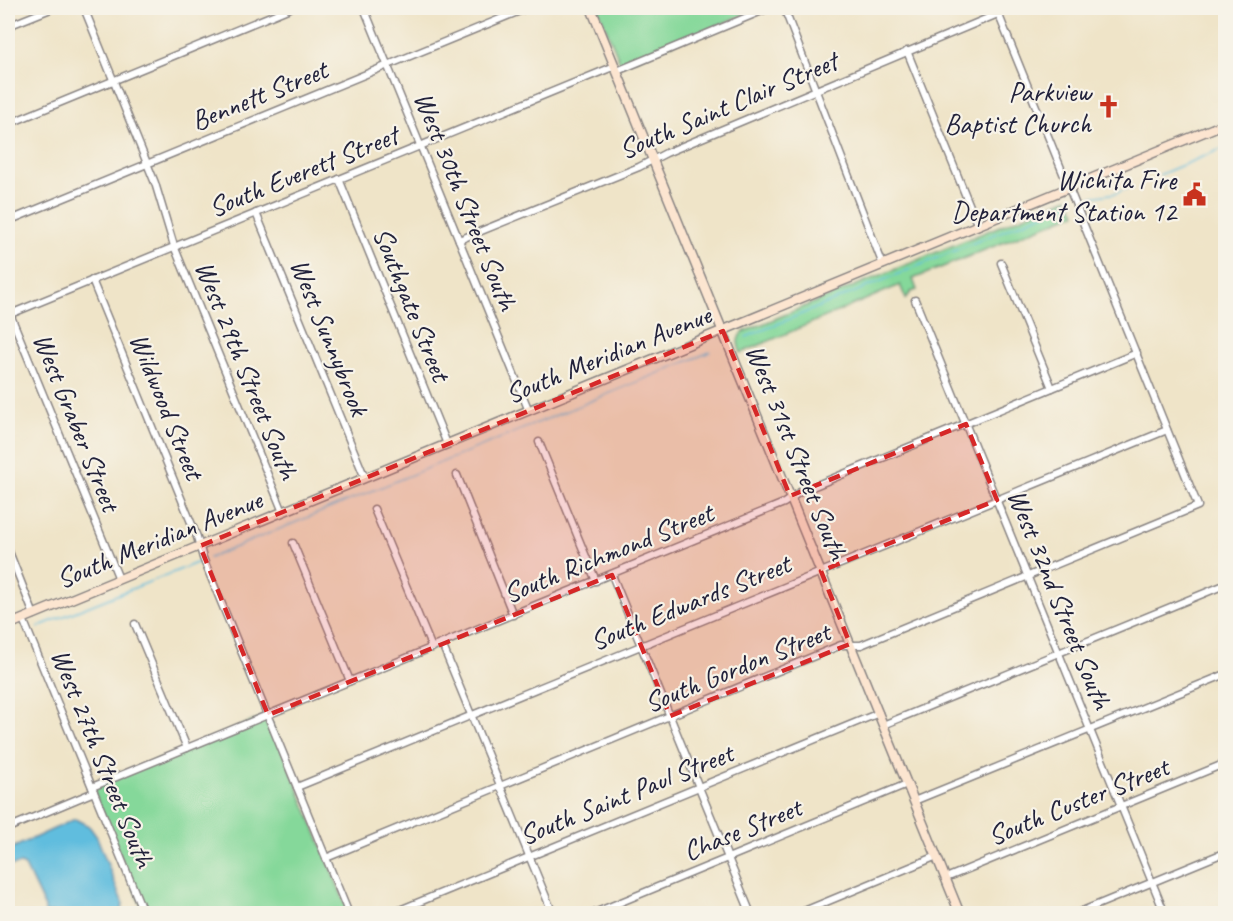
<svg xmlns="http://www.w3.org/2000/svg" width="1233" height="921" font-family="Caveat,sans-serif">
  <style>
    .green { fill: #85d89a; stroke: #547d6a; stroke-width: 1.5 }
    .water { fill: #60bdde; stroke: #41708c; stroke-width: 1.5 }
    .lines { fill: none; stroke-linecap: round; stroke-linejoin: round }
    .stream { stroke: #60bdde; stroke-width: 1.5 }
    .street-casing { stroke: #888382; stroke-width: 9 }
    .secondary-casing { stroke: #888382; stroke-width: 11 }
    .street { stroke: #fff; stroke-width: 6 }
    .secondary { stroke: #fce5d0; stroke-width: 8 }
    .marked { fill: #d62828; fill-opacity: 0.2; stroke: #d62828; stroke-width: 4.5; stroke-dasharray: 12 8; stroke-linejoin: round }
    .labels { text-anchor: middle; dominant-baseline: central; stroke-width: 4.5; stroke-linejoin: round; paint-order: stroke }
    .poi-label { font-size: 28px; fill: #22223b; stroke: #f7f3e8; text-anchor: end }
    .street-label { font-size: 28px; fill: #22223b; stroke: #f7f3e8 }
  </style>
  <rect width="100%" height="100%" fill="#f7f3e8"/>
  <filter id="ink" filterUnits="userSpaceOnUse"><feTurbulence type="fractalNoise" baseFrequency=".0167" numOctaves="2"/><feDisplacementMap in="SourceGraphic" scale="12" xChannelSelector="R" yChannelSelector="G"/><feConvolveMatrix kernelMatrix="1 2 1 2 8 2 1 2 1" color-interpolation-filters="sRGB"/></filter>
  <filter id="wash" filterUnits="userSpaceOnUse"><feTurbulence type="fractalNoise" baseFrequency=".008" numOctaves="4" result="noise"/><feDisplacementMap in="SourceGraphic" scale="24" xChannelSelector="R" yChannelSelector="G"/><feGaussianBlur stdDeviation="1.35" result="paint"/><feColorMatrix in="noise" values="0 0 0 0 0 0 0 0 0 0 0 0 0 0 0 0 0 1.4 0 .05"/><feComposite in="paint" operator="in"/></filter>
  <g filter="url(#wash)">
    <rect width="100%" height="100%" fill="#efe4c8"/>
    <g class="green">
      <path d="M 598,8 L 760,8 L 621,65 Z"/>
      <path d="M 1068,198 L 1070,200 L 1076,213 L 913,279 L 917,290 L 911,292 L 906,299 L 900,285 L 741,353 C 737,345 736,338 743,332 Z"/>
      <path d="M 268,715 L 349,913 L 144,913 L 92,787 Z"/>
    </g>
    <path class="water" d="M 75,819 L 89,826 L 97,837 L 123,904 L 121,913 L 45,913 L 45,908 L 25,866 L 21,864 L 8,866 L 8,850 Z"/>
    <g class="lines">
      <g class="stream">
        <path d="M 1159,175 L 1226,147"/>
        <path d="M 1084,198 L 1117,193 L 1129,187"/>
        <path d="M 746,337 L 1070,203"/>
        <path d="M 209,558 L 710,352"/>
        <path d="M 38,628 L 42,625 L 199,562"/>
      </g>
    </g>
  </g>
  <g filter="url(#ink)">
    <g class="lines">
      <defs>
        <g id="street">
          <path d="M 84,8 L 155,183 L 174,246 L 283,512"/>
          <path d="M 364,8 L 529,411"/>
          <path d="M 784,8 L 883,265"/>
          <path d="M 8,26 L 53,8"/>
          <path d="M 907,51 L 978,226"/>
          <path d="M 617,71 L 769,8"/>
          <path d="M 8,124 L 290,8"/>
          <path d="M 339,179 L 447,444"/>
          <path d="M 256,213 L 365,478"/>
          <path d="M 8,221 L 527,8"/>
          <path d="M 459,240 L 639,167 L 666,153 L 1012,8"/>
          <path d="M 1001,263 L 1052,388"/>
          <path d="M 92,280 L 197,537 L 203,558 L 349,914"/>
          <path d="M 915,300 L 1165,914"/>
          <path d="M 10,314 L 119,579"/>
          <path d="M 8,315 L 615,66"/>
          <path d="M 539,442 L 596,581"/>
          <path d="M 457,475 L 513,615"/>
          <path d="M 374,509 L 432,648"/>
          <path d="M 293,543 L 350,681"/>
          <path d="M 8,549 L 34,615"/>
          <path d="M 612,575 L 751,914"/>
          <path d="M 23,619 L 144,914"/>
          <path d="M 135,624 L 187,748"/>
          <path d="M 442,644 L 553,914"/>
          <path d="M 883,725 L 1222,586"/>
          <path d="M 92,787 L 784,503 L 800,492 L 1137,353"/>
          <path d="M 297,787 L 1167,430"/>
          <path d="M 914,801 L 1226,674"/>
          <path d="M 8,828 L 94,792"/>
          <path d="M 326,858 L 841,645 L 861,645 L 1198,506 L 996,8"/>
          <path d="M 946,878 L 1226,763"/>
          <path d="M 390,914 L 879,713"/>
          <path d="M 592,914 L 907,784"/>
          <path d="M 797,914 L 937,856"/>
          <path d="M 1075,914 L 1226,852"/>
        </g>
        <g id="secondary">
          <path d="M 591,8 L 960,914"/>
          <path d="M 8,625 L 1226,123"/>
        </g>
      </defs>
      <use href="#street" class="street-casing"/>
      <use href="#secondary" class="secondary-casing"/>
      <use href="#street" class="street"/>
      <use href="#secondary" class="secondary"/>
    </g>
  </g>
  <path class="marked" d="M 723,331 L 790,496 L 966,424 L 997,500 L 821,571 L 850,644 L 670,716 L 612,575 L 268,715 L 200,546 Z"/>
  <defs>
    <symbol id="church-bare" viewBox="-9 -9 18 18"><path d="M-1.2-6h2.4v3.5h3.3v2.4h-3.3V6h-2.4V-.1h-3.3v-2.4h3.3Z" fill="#c8321e" stroke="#f7f3e8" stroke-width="2.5" paint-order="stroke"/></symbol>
    <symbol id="civic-bare" viewBox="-9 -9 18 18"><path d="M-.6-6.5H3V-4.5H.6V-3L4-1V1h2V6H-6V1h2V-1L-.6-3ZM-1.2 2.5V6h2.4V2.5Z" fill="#c8321e" stroke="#f7f3e8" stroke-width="2.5" paint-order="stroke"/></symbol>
  </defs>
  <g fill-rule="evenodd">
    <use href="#church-bare" x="1092" y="90" width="33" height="33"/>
    <use href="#civic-bare" x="1178" y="178" width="33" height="33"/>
  </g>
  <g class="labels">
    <g class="poi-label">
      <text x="1091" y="91">Parkview<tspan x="1091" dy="32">Baptist Church</tspan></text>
      <text x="1176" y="179">Wichita Fire<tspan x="1176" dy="32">Department Station 12</tspan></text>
    </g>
    <g class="street-label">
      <text transform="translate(259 95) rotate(-22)">Bennett Street</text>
      <text transform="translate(728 105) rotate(-23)">South Saint Clair Street</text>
      <text transform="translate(303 171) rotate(-22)">South Everett Street</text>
      <text transform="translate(466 201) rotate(68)">West 30th Street South</text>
      <text transform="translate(412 304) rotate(68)">Southgate Street</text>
      <text transform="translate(330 337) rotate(68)">West Sunnybrook</text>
      <text transform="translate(608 354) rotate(-22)">South Meridian Avenue</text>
      <text transform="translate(247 370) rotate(68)">West 29th Street South</text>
      <text transform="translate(167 406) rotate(68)">Wildwood Street</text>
      <text transform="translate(77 422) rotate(68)">West Graber Street</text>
      <text transform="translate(797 452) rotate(68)">West 31st Street South</text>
      <text transform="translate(159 539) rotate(-22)">South Meridian Avenue</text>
      <text transform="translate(608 553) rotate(-22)">South Richmond Street</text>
      <text transform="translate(1060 599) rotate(68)">West 32nd Street South</text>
      <text transform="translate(690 602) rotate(-22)">South Edwards Street</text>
      <text transform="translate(737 667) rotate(-22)">South Gordon Street</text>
      <text transform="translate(103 758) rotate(68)">West 27th Street South</text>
      <text transform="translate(626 794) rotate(-22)">South Saint Paul Street</text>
      <text transform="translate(1078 801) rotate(-22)">South Custer Street</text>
      <text transform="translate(742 829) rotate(-22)">Chase Street</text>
    </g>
  </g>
  <rect width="1233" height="921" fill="none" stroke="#f7f3e8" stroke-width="30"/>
</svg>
